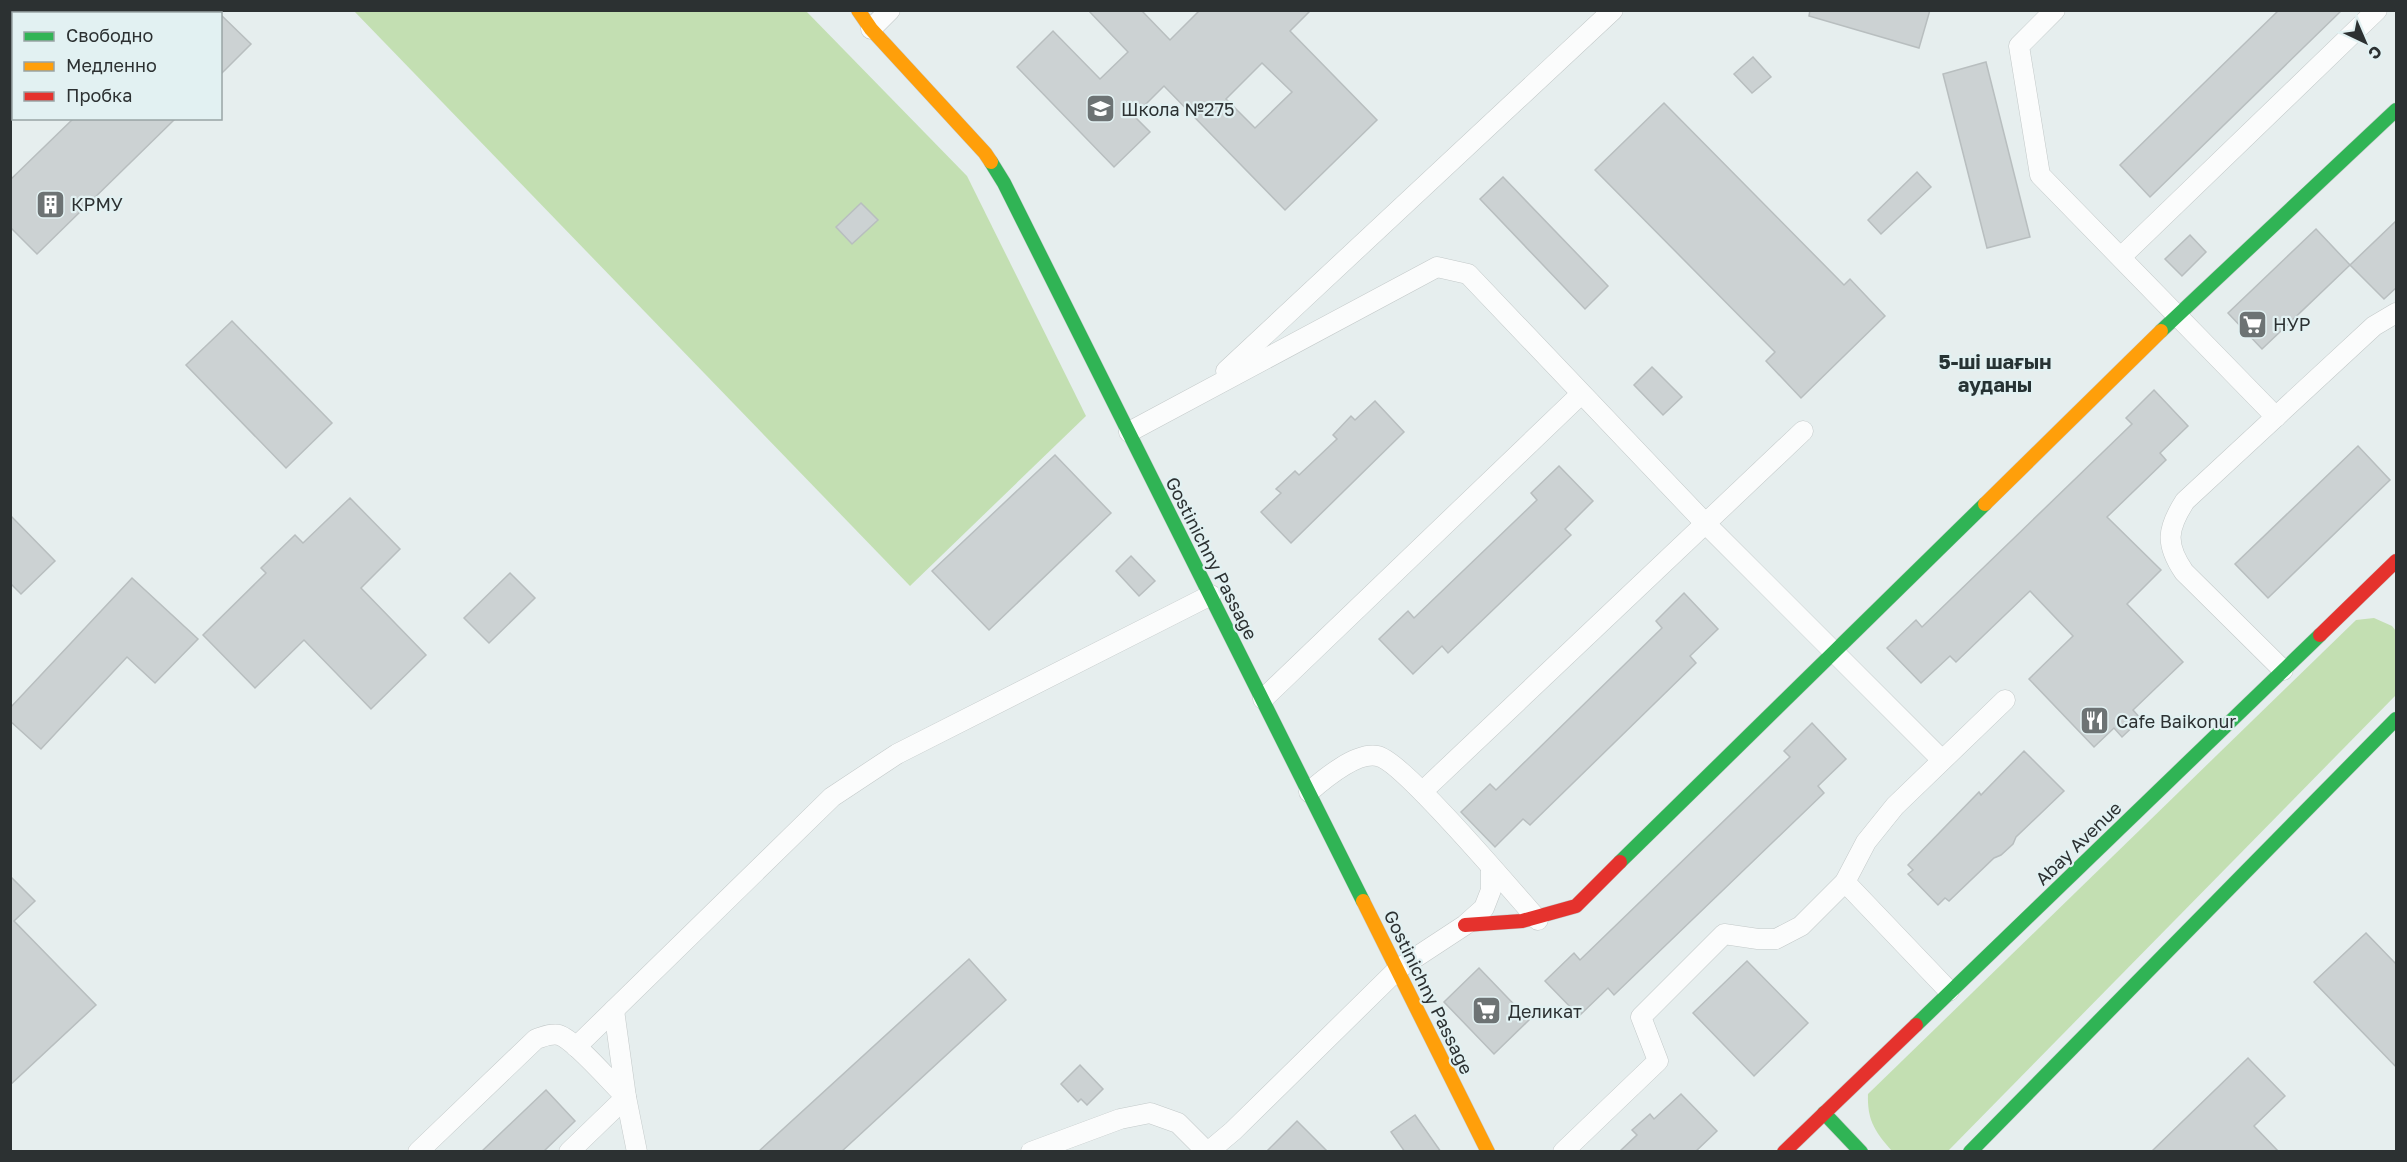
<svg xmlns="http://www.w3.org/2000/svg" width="2407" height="1162" font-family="'Golos Text',sans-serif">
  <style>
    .green { fill: #c3dfb2 }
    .building { fill: #ccd2d3; stroke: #b8bebf; stroke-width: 1.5; fill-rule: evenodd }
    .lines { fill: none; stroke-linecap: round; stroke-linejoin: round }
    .street-casing { stroke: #c3c9c9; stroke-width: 21 }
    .fast-casing { stroke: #c3c9c9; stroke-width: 15 }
    .slow-casing { stroke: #c3c9c9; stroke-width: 15 }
    .jam-casing { stroke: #c3c9c9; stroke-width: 15 }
    .street { stroke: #fbfcfc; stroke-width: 20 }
    .fast { stroke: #30b455; stroke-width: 14 }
    .slow { stroke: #ff9f0a; stroke-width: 14 }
    .jam { stroke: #e5322d; stroke-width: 14 }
    .labels { text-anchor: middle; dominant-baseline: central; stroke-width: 4.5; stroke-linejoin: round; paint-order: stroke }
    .poi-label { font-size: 18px; fill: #2c3132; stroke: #e2f1f2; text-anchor: start }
    .street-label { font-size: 18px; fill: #2c3132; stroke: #e2f1f2 }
    .neighbourhood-label { font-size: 20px; font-weight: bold; fill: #273334; stroke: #e2f1f2 }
  </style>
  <rect width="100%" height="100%" fill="#e6eeee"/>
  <g class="green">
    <path d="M 354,11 L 806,11 L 967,176 L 1086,416 L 910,586 Z"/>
    <path d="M 2374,618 L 2392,626 L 2396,631 L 2396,695 L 1948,1151 L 1892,1151 C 1875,1132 1867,1120 1868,1094 L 2356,620 Z"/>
  </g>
  <g class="building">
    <path d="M 1088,10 L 1141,10 L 1170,40 L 1200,10 L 1311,10 L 1290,31 L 1377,120 L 1285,210 L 1164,86 L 1134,116 L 1150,132 L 1114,167 L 1017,67 L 1053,31 L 1100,79 L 1128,52 ZM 1262,63 L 1292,92 L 1255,128 L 1226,99 Z"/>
    <path d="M 1810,10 L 1930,10 L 1919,48 L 1809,16 Z"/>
    <path d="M 2279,10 L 2342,10 L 2150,197 L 2120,165 Z"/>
    <path d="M 220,14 L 251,44 L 220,75 Z"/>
    <path d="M 1753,57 L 1771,77 L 1752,93 L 1734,74 Z"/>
    <path d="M 1986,62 L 2030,237 L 1987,248 L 1943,74 Z"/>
    <path d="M 1664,103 L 1844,285 L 1850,279 L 1885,316 L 1801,398 L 1766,361 L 1775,352 L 1595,170 Z"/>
    <path d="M 74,118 L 176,118 L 37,254 L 10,227 L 10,180 Z"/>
    <path d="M 1917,172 L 1931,187 L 1881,234 L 1868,220 Z"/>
    <path d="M 1503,177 L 1608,286 L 1585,309 L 1480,199 Z"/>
    <path d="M 861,203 L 878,220 L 852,244 L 836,227 Z"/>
    <path d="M 2397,220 L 2397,287 L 2384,299 L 2350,265 Z"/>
    <path d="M 2316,229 L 2350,265 L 2262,349 L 2228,313 Z"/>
    <path d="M 2190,235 L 2206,252 L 2182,276 L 2165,259 Z"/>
    <path d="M 232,321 L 332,423 L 286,468 L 186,365 Z"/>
    <path d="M 1652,367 L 1682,397 L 1663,415 L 1634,385 Z"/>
    <path d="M 2154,390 L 2188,426 L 2160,453 L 2166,460 L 2107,517 L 2161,570 L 2127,604 L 2183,662 L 2133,710 L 2141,719 L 2122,737 L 2114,728 L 2094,747 L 2029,679 L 2073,636 L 2030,591 L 1956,662 L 1950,656 L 1921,683 L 1887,648 L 1916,620 L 1922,627 L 2132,424 L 2126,418 Z"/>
    <path d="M 1375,401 L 1404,432 L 1291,543 L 1261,512 L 1281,493 L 1276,489 L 1295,471 L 1299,475 L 1337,439 L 1333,435 L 1351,416 L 1355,420 Z"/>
    <path d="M 2358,446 L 2390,480 L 2268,598 L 2235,564 Z"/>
    <path d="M 1055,455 L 1111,513 L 989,630 L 932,571 Z"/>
    <path d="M 1559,466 L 1593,501 L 1565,529 L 1571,535 L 1448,653 L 1442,646 L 1413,674 L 1379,639 L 1408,611 L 1414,618 L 1537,500 L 1531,493 Z"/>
    <path d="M 350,498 L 400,549 L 361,588 L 426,655 L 371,709 L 304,640 L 255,688 L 203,635 L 266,573 L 261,568 L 295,535 L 303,543 Z"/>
    <path d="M 10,515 L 55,561 L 21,594 L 10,583 Z"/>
    <path d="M 1131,556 L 1155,581 L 1139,596 L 1116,571 Z"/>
    <path d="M 510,573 L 535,598 L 489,643 L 464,618 Z"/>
    <path d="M 132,578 L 198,639 L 155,683 L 127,657 L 41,749 L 10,721 L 10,708 Z"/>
    <path d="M 1684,593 L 1718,629 L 1690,656 L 1696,663 L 1530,825 L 1523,819 L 1495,847 L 1461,812 L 1490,784 L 1496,790 L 1662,628 L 1656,621 Z"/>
    <path d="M 1812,723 L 1846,759 L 1818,786 L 1824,793 L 1614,995 L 1608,988 L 1579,1016 L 1545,981 L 1574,953 L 1580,960 L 1790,757 L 1784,751 Z"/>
    <path d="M 2024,751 L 2064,791 L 2016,837 L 2013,844 L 2001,855 L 1994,858 L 1949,901 L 1945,898 L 1938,905 L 1908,874 L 1913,870 L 1908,865 L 1979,792 L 1981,795 Z"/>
    <path d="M 10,876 L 35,901 L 14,921 L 96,1005 L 10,1085 Z"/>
    <path d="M 2366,933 L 2397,965 L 2397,1068 L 2314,982 Z"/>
    <path d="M 969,959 L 1006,1000 L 841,1152 L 758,1152 Z"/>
    <path d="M 1747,961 L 1808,1023 L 1754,1076 L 1693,1013 Z"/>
    <path d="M 1479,968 L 1529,1020 L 1494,1054 L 1444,1002 Z"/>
    <path d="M 2248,1058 L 2285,1096 L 2254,1126 L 2279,1152 L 2151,1152 Z"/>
    <path d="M 1080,1065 L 1103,1089 L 1087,1105 L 1081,1099 L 1078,1102 L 1061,1084 Z"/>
    <path d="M 546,1090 L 575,1121 L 543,1152 L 481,1152 Z"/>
    <path d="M 1681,1094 L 1717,1131 L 1695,1152 L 1619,1152 L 1637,1135 L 1632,1130 L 1650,1114 L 1654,1119 Z"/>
    <path d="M 1415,1115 L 1441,1152 L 1405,1152 L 1391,1132 Z"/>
    <path d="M 1297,1121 L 1328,1152 L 1266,1152 Z"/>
  </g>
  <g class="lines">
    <defs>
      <g id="street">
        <path d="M 2055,10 L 2019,46 L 2040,175 L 2276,417"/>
        <path d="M 871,29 L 890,10"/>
        <path d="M 2121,257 L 2377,10"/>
        <path d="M 1226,371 L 1613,10"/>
        <path d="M 1129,432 L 1437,267 L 1468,274 L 1705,523 L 1942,760"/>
        <path d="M 2283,670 L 2184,572 C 2165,544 2167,529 2185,501 L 2374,326 L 2396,313"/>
        <path d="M 1263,699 L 1581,394"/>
        <path d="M 1423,791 L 1803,431"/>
        <path d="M 1309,792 C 1324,779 1356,752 1377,756 C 1401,759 1514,893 1538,920"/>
        <path d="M 1845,882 L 1949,991"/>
        <path d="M 614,1010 L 626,1097 L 637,1152"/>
        <path d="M 576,1047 L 832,797 L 897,754 L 1211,595"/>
        <path d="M 418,1152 L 536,1039 C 543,1037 551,1033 559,1035 C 575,1040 612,1084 626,1097 L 569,1152"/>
        <path d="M 1031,1152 L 1120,1119 L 1150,1113 L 1178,1123 L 1207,1152"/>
        <path d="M 1208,1152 L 1233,1131 L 1398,969 L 1465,925 L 1484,908 L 1491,890 L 1491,869"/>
        <path d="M 1563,1152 L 1658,1061 L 1641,1017 L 1724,934 L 1758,939 L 1776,939 L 1801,926 L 1845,882 L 1866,842 L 1895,806 L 2005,700"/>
      </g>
      <g id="fast">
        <path d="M 991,162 L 1004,183 L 1363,901"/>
        <path d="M 2161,331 L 2396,110"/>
        <path d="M 1620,862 L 1985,504"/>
        <path d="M 1916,1025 L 2320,635"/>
        <path d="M 1824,1113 L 1861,1152"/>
        <path d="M 1970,1152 L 2396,719"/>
      </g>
      <g id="slow">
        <path d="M 858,10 L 871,29 L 985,153 L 991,162"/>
        <path d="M 1985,504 L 2161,331"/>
        <path d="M 1363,901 L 1488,1152"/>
      </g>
      <g id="jam">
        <path d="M 2320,635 L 2396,561"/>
        <path d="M 1465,925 L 1522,921 L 1576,906 L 1620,862"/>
        <path d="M 1784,1152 L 1916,1025"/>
      </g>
    </defs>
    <use href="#street" class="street-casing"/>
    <use href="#fast" class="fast-casing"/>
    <use href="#slow" class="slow-casing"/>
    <use href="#jam" class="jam-casing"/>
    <use href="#street" class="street"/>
    <use href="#fast" class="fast"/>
    <use href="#slow" class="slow"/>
    <use href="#jam" class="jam"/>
  </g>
  <defs>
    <symbol id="school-square" viewBox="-11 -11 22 22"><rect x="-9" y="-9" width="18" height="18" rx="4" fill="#6d7374" stroke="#e2f1f2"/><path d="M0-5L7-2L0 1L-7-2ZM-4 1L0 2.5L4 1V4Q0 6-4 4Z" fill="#fff"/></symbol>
    <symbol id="building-square" viewBox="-11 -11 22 22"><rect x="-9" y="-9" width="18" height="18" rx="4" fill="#6d7374" stroke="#e2f1f2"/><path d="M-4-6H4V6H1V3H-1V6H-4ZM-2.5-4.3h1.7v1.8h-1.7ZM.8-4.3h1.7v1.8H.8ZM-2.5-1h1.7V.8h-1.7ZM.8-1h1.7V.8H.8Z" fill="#fff"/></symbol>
    <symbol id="supermarket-square" viewBox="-11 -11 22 22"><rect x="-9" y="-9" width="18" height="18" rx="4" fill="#6d7374" stroke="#e2f1f2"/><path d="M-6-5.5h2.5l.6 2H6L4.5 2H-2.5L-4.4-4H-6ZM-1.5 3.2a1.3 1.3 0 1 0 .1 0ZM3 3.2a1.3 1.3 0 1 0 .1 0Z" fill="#fff"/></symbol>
    <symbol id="restaurant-square" viewBox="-11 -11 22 22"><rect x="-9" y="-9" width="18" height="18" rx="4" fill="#6d7374" stroke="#e2f1f2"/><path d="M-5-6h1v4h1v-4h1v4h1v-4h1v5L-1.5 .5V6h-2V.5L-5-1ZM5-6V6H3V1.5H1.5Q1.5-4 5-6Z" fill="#fff"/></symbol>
  </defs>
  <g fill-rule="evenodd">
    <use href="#school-square" x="1084" y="92" width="33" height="33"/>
    <use href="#building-square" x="34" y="188" width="33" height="33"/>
    <use href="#supermarket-square" x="2236" y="308" width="33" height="33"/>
    <use href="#restaurant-square" x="2078" y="704" width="33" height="33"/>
    <use href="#supermarket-square" x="1470" y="994" width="33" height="33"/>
  </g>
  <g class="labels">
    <g class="poi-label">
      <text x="1121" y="109">Школа №275</text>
      <text x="71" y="204">КРМУ</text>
      <text x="2273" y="324">НУР</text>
      <text x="2116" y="721">Cafe Baikonur</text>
      <text x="1508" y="1011">Деликат</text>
    </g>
    <g class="street-label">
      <text transform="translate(1212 558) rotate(63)">Gostinichny Passage</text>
      <text transform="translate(2078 843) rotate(-44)">Abay Avenue</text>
      <text transform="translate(1429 992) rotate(64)">Gostinichny Passage</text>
    </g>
    <g class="neighbourhood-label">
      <text x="1995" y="361">5-ші шағын<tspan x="1995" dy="23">ауданы</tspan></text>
    </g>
  </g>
  <rect width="2407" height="1162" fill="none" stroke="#2c3132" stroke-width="24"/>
  <rect x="12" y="12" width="210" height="108" fill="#e2f1f2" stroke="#99a4a5" stroke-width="1.5"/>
  <rect x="24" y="32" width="30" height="9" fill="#30b455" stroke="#99a4a5" stroke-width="1.5"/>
  <text x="66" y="42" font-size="18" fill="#2c3132">Свободно</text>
  <rect x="24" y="62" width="30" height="9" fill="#ff9f0a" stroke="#99a4a5" stroke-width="1.5"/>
  <text x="66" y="72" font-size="18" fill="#2c3132">Медленно</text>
  <rect x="24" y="92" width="30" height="9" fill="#e5322d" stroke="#99a4a5" stroke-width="1.5"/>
  <text x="66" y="102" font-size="18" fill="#2c3132">Пробка</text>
  <g transform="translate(2365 42) rotate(136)" stroke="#e2f1f2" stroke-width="4.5" paint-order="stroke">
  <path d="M0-4.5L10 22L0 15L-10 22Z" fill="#2c3132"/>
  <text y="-9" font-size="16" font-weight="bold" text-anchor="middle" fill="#2c3132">С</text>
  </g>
</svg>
